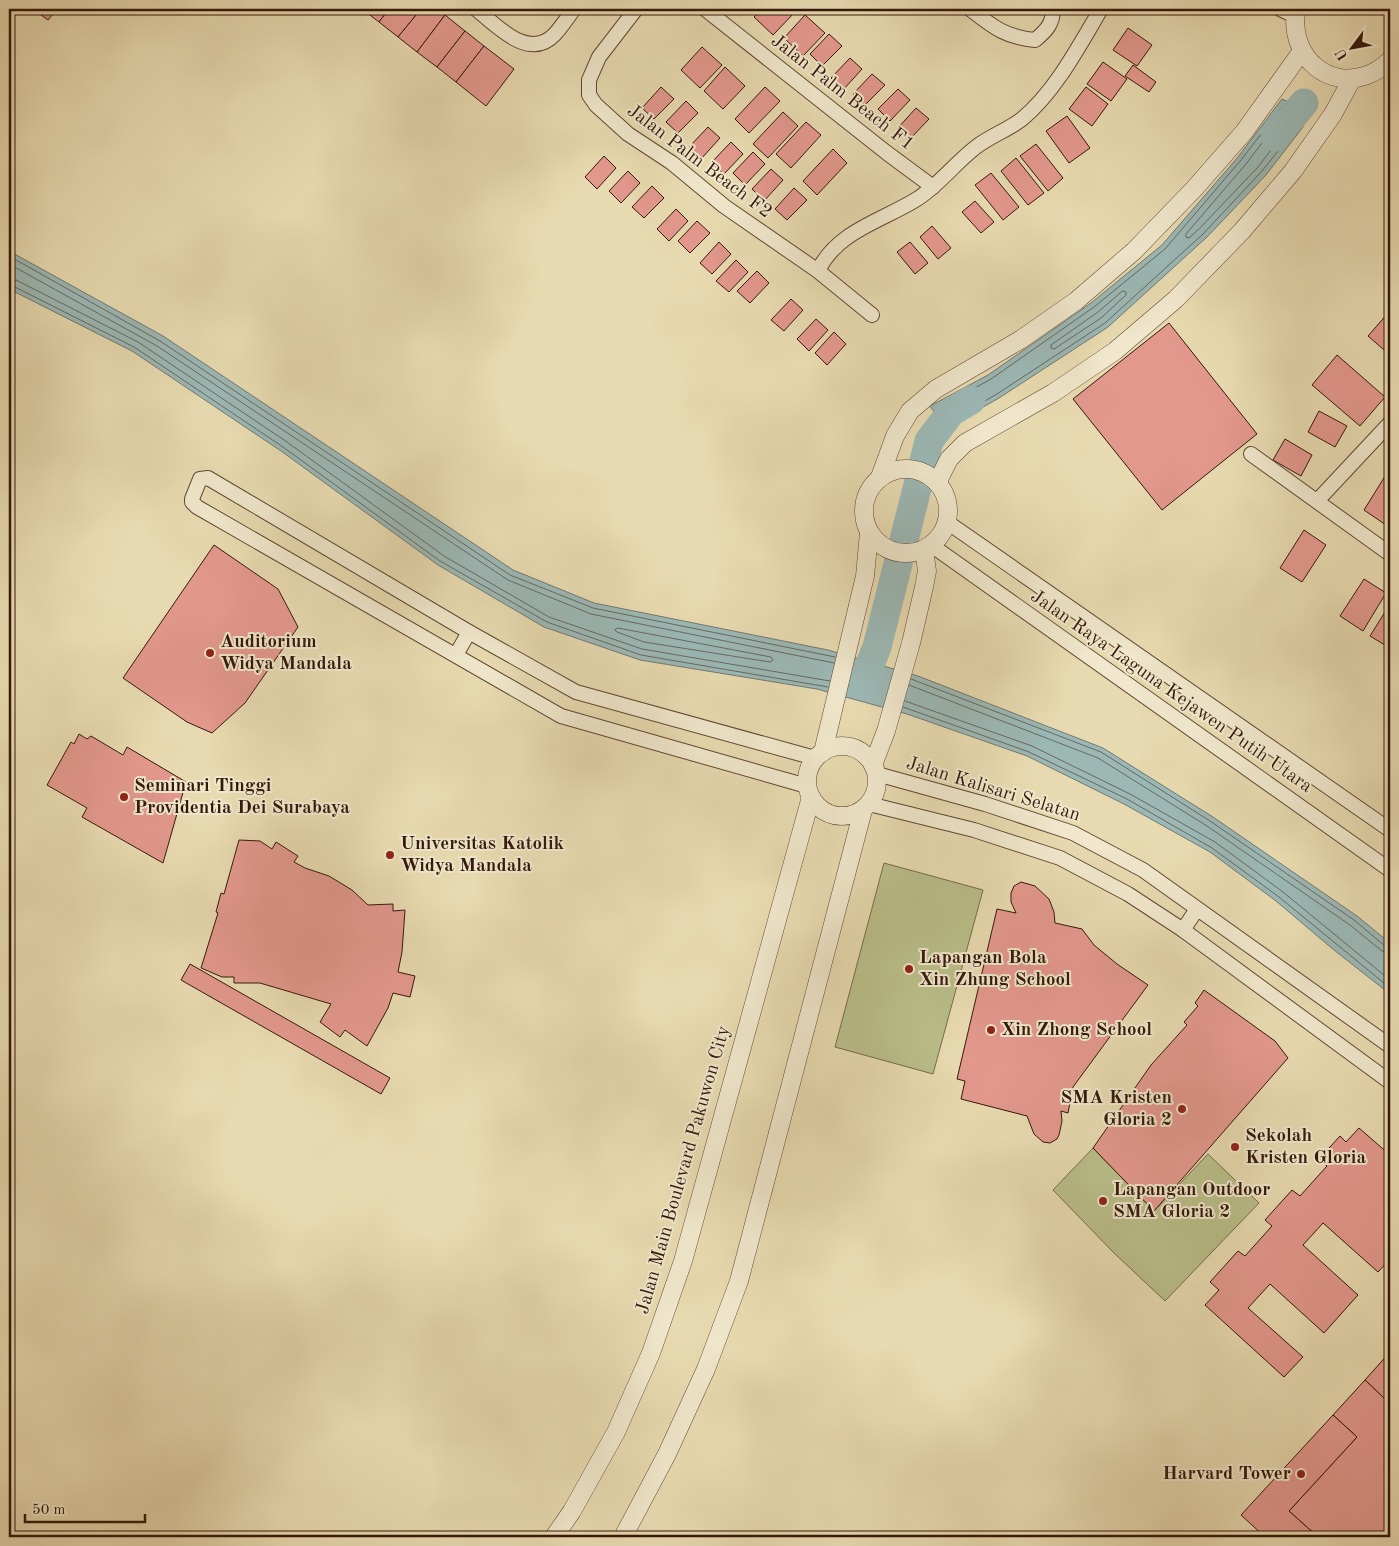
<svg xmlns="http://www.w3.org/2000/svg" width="1399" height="1546" font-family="'Old Standard TT',serif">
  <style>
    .green { fill: #b9be89; stroke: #766b4a }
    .water { fill: #9bb8b5; stroke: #727871 }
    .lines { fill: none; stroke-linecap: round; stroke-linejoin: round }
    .shore { stroke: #686860; stroke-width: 1 }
    .river { stroke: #9bb8b5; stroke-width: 29 }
    .building { fill: #e3988e; stroke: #34180b }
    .minor-casing { stroke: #614834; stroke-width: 16 }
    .tertiary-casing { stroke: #614834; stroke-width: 19 }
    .minor { stroke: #f0e7cc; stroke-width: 14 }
    .tertiary { stroke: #f0e7cc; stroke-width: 18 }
    .poi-dot { fill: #8f2418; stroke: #f0e7cc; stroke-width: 2 }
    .labels { text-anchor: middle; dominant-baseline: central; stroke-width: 4; stroke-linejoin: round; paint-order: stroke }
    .street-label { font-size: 19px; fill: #34180b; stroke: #f0e7cc }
    .poi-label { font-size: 19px; font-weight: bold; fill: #34180b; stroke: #f0e7cc; text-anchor: start }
  </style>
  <rect width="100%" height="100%" fill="#e8dab0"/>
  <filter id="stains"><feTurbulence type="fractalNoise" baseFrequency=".004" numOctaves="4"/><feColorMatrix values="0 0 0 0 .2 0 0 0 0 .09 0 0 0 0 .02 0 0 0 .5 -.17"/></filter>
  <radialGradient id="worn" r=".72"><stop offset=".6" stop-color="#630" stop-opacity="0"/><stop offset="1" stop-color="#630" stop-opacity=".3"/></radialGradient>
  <g class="green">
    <path d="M 884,863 L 983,890 L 933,1074 L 835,1047 Z"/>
    <path d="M 1093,1148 L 1154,1211 L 1208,1154 L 1259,1203 L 1165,1301 L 1114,1253 L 1053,1190 Z"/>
  </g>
  <g class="water">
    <path d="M 1282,99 L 1309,111 L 1303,127 L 1266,175 L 1207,237 L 1108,327 L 999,398 L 946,428 L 930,406 L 988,375 L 1091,303 L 1162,245 L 1238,157 Z"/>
    <path d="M 9,251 L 163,336 L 513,570 L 594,603 L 828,650 L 918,676 L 1103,748 L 1213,817 L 1357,916 L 1390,943 L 1390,994 L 1334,950 L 1276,901 L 1210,852 L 1124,804 L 1027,756 L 907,714 L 817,689 L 640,660 L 544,627 L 438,565 L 281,451 L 132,351 L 9,289 Z"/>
  </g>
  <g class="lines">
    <g class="shore">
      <path d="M 1283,106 L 1285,106 L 1302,113 L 1299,125 L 1262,171 L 1203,234 L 1105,323 L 997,394 L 950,421 L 947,420 L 939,410 L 940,407 L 991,379 L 1094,307 L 1165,249 L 1241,160 Z"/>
      <path d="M 1287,113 L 1294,117 L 1293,121 L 1258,167 L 1199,229 L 1189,238 L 1186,237 L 1186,234 L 1246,164 L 1284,114 Z"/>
      <path d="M 9,256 L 160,341 L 510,575 L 593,608 L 835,657"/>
      <path d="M 9,264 L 157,346 L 508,580 L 591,614 L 834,663"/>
      <path d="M 9,279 L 16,280 L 138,342 L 287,442 L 444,556 L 549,617 L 642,649 L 830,681"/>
      <path d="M 9,285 L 13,286 L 134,347 L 283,447 L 440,561 L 547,622 L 641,655 L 828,687"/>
      <path d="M 1123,291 L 1126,292 L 1126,295 L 1101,318 L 1054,349 L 1051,348 L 1051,345 L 1098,312 Z"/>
      <path d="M 618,628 L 771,657 L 773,660 L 770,662 L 644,642 L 617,632 L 615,630 Z"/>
      <path d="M 911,679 L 1101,752 L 1210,821 L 1354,920 L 1385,946 L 1390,947"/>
      <path d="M 909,685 L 1098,758 L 1207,826 L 1350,925 L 1382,951 L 1390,953"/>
      <path d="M 905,701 L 1032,746 L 1130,794 L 1215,842 L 1283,892 L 1390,980"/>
      <path d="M 903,707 L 1029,752 L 1127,799 L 1212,848 L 1279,897 L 1390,988"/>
    </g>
    <g class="river">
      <path d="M 1275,137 L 1304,103"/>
      <path d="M 865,677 L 877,647 L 929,441 L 951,412 L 971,400"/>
    </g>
  </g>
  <g class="building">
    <path d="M 33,9 L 57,9 L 48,20 Z"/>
    <path d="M 362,9 L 389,9 L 379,22 Z"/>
    <path d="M 389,9 L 421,9 L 398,37 L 379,22 Z"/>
    <path d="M 421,9 L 437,9 L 445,15 L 417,52 L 398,37 Z"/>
    <path d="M 762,9 L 792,9 L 795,12 L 773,35 L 754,17 Z"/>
    <path d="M 445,15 L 465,31 L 437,67 L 417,52 Z"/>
    <path d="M 805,15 L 825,33 L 803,56 L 784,38 Z"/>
    <path d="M 1128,28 L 1152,45 L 1137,66 L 1113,50 Z"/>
    <path d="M 465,31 L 484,46 L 456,82 L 437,67 Z"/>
    <path d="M 829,34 L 842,46 L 822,66 L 810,54 Z"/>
    <path d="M 484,46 L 514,69 L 486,106 L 456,82 Z"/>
    <path d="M 702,47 L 722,65 L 700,88 L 681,70 Z"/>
    <path d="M 850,58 L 862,69 L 843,90 L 831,78 Z"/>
    <path d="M 1103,62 L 1127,79 L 1111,101 L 1087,84 Z"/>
    <path d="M 1133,65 L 1156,82 L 1149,92 L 1125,76 Z"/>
    <path d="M 725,67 L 745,86 L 723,109 L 704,91 Z"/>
    <path d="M 872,74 L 885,85 L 865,105 L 853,94 Z"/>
    <path d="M 661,87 L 674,99 L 654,119 L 642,108 Z"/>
    <path d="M 765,87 L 780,101 L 749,133 L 735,119 Z"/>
    <path d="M 1086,87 L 1108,104 L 1092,126 L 1069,109 Z"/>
    <path d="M 898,89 L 910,100 L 890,121 L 878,109 Z"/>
    <path d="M 686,101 L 698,113 L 678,133 L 666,122 Z"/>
    <path d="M 916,108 L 929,119 L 909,140 L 897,129 Z"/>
    <path d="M 783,112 L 798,126 L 768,158 L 753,144 Z"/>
    <path d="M 1067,116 L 1090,148 L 1069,163 L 1046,131 Z"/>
    <path d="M 806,122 L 821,135 L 791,168 L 776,154 Z"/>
    <path d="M 708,127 L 720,138 L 701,159 L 689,147 Z"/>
    <path d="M 731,142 L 743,154 L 724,174 L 711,163 Z"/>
    <path d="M 1036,144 L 1063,178 L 1048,191 L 1020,156 Z"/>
    <path d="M 833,149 L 847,163 L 817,195 L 803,181 Z"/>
    <path d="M 753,152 L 765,164 L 745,185 L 733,173 Z"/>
    <path d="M 604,156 L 616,168 L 597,189 L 585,177 Z"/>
    <path d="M 1016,158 L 1044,193 L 1028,205 L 1001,171 Z"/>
    <path d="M 771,169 L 783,180 L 764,201 L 752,189 Z"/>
    <path d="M 628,171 L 640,183 L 621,203 L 609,191 Z"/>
    <path d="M 991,173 L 1019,207 L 1003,220 L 975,185 Z"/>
    <path d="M 652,186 L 664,198 L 644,218 L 632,207 Z"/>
    <path d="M 794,188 L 807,200 L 787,220 L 775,209 Z"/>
    <path d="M 975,201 L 994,222 L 981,233 L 962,212 Z"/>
    <path d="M 676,209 L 688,221 L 669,241 L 657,229 Z"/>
    <path d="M 697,221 L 710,233 L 690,253 L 678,241 Z"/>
    <path d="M 932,226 L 951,248 L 938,259 L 920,237 Z"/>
    <path d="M 719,242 L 731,254 L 712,274 L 700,263 Z"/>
    <path d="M 910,242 L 928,263 L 915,274 L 897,252 Z"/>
    <path d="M 736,260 L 748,272 L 729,292 L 716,281 Z"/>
    <path d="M 757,271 L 769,283 L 750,303 L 737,291 Z"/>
    <path d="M 791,299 L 803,310 L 784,331 L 771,320 Z"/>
    <path d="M 1389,312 L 1390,314 L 1390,355 L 1368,336 Z"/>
    <path d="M 816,319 L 828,330 L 809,351 L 797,339 Z"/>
    <path d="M 1169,323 L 1257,434 L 1162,510 L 1073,399 Z"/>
    <path d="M 834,332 L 846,344 L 827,365 L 815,353 Z"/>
    <path d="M 1337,355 L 1385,397 L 1360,426 L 1312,385 Z"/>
    <path d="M 1319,411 L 1347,426 L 1335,447 L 1308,432 Z"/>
    <path d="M 1285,439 L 1312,455 L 1301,476 L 1273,460 Z"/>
    <path d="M 1387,473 L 1390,474 L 1390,518 L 1386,525 L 1364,510 Z"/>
    <path d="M 1304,530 L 1326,545 L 1302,582 L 1280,568 Z"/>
    <path d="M 214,545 L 278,589 L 298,627 L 245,703 L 212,733 L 187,722 L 123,678 Z"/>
    <path d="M 1364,579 L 1386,593 L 1363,631 L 1340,616 Z"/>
    <path d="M 1390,604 L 1390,648 L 1370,636 Z"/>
    <path d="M 79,734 L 87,739 L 91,736 L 123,755 L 127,747 L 186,782 L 163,863 L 82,817 L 87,808 L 47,785 L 71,742 L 74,744 Z"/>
    <path d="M 239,840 L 260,841 L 272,849 L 276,842 L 298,856 L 294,862 L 305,868 L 329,876 L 352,890 L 368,905 L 393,904 L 393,911 L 405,910 L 402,952 L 398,972 L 415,976 L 410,997 L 393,993 L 388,1008 L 367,1046 L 345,1030 L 340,1037 L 320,1022 L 331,1004 L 260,983 L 234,983 L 234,977 L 222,977 L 201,968 L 218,913 L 216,912 L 221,893 L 224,894 Z"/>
    <path d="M 1021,882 L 1035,886 L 1049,899 L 1054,912 L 1055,923 L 1082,929 L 1094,945 L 1117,964 L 1148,985 L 1073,1087 L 1068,1113 L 1061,1111 L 1062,1121 L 1059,1135 L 1057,1139 L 1050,1143 L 1043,1142 L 1034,1134 L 1027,1116 L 961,1099 L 965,1081 L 957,1079 L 997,909 L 1016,913 L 1011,902 L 1011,893 L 1014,886 Z"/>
    <path d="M 190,964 L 390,1078 L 381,1094 L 181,980 Z"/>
    <path d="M 1204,990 L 1275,1041 L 1288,1058 L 1154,1211 L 1093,1148 L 1151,1065 L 1187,1025 L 1184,1022 L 1198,1006 L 1195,1003 Z"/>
    <path d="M 1359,1128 L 1390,1155 L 1390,1205 L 1385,1212 L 1390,1217 L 1390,1259 L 1378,1272 L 1323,1223 L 1303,1245 L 1358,1295 L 1324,1333 L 1270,1284 L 1248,1308 L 1303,1357 L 1284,1377 L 1205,1305 L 1219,1290 L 1210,1282 L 1238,1251 L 1245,1256 L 1272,1226 L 1265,1220 L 1292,1190 L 1300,1196 L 1327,1166 L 1319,1159 L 1340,1136 L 1346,1142 Z"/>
    <path d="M 1390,1352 L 1390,1398 L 1387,1401 L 1365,1380 Z"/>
    <path d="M 1365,1380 L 1387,1401 L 1390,1398 L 1390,1537 L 1318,1537 L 1289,1511 L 1357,1437 L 1333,1415 Z"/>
    <path d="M 1333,1415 L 1357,1437 L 1289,1511 L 1318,1537 L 1265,1537 L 1241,1515 Z"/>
  </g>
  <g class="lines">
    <defs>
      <g id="minor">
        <path d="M 476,9 C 496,25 529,62 555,34 C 562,26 568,17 574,9"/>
        <path d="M 636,9 L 599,57 L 589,80 L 589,95 L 596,105 L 628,134 L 672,163 L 724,206 L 818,271 L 872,315"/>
        <path d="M 705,9 L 887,153 L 933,187"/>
        <path d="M 970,9 C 993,27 1005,37 1035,40 C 1046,31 1053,24 1053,9"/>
        <path d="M 1280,9 L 1295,16"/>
        <path d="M 818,271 C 837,231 882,221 917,199 C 939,185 955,163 976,147 C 990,136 1008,130 1022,119 C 1055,92 1079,46 1101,9"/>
        <path d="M 1251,454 L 1390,554"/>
        <path d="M 1317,501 L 1390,423"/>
        <path d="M 947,522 L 1390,830"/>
        <path d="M 931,545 L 1390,870"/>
        <path d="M 456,655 L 469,632"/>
        <path d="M 877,774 L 985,804 L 1073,833 L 1143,870 L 1390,1046"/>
        <path d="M 807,786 L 561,716 L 197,507 L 192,502 L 192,499 L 200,479 L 208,478 L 469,632 L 576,692 L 815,758"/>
        <path d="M 869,804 L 974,830 L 1060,858 L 1128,894 L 1183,930 L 1390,1082"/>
        <path d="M 1183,930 L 1197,909"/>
      </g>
      <g id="tertiary">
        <path d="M 1297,9 C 1294,20 1295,32 1299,43 C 1314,83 1361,90 1390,60"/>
        <circle cx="906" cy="511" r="42"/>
        <path d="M 880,477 L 895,436 L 910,411 L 936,389 L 1020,340 L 1076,301 L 1134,251 L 1194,189 L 1244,132 L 1302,51"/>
        <path d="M 937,483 L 949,459 L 965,443 L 1053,393 L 1115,351 L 1176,299 L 1242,231 L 1293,171 L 1333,114 L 1352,79"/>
        <circle cx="842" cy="781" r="35"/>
        <path d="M 823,752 L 865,576 L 869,533"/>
        <path d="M 873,765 L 886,731 L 911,643 L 924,587 L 927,571 L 924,549"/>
        <path d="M 554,1537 L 572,1511 L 616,1432 L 651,1353 L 683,1261 L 811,797"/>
        <path d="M 623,1537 L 667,1454 L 706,1369 L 739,1281 L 863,810"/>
      </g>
    </defs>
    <use href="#minor" class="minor-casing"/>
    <use href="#tertiary" class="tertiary-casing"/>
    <use href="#minor" class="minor"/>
    <use href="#tertiary" class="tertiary"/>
  </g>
  <g class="poi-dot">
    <circle cx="210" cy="653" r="5"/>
    <circle cx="124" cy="797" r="5"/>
    <circle cx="390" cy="855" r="5"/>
    <circle cx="909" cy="969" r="5"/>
    <circle cx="991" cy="1030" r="5"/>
    <circle cx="1182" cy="1109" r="5"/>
    <circle cx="1235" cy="1147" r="5"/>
    <circle cx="1103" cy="1201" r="5"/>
    <circle cx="1301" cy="1474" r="5"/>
  </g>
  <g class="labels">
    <g class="street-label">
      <text transform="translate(842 93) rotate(38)">Jalan Palm Beach F1</text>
      <text transform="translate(699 162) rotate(37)">Jalan Palm Beach F2</text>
      <text transform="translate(1171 692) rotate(35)">Jalan Raya Laguna Kejawen Putih Utara</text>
      <text transform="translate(993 790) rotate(17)">Jalan Kalisari Selatan</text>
      <text transform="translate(684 1170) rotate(-74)">Jalan Main Boulevard Pakuwon City</text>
    </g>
    <g class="poi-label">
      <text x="220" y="642">Auditorium<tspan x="220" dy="22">Widya Mandala</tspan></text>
      <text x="134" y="786">Seminari Tinggi<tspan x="134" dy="22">Providentia Dei Surabaya</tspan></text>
      <text x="400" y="844">Universitas Katolik<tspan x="400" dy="22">Widya Mandala</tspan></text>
      <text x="919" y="958">Lapangan Bola<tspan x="919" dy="22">Xin Zhung School</tspan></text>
      <text x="1001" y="1030">Xin Zhong School</text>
      <text x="1172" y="1098" text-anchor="end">SMA Kristen<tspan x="1172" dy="22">Gloria 2</tspan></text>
      <text x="1245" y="1136">Sekolah<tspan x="1245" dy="22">Kristen Gloria</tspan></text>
      <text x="1113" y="1190">Lapangan Outdoor<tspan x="1113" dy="22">SMA Gloria 2</tspan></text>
      <text x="1291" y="1474" text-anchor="end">Harvard Tower</text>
    </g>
  </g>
  <rect width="1399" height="1546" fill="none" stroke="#e8dab0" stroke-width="30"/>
  <rect x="10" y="10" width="1379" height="1526" fill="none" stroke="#34180b" stroke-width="2.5"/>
  <rect x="15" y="15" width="1369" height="1516" fill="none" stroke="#34180b"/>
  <g transform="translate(1352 48) rotate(238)" stroke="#f0e7cc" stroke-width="4" paint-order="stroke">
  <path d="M0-4L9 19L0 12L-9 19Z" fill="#34180b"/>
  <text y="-8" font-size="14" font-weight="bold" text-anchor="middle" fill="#34180b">U</text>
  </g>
  <path d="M25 1514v8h120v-8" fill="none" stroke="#34180b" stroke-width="2.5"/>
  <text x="32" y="1514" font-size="15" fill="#34180b" stroke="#f0e7cc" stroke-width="4" paint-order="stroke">50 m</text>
  <rect width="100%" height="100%" filter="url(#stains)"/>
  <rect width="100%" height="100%" fill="url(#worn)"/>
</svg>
